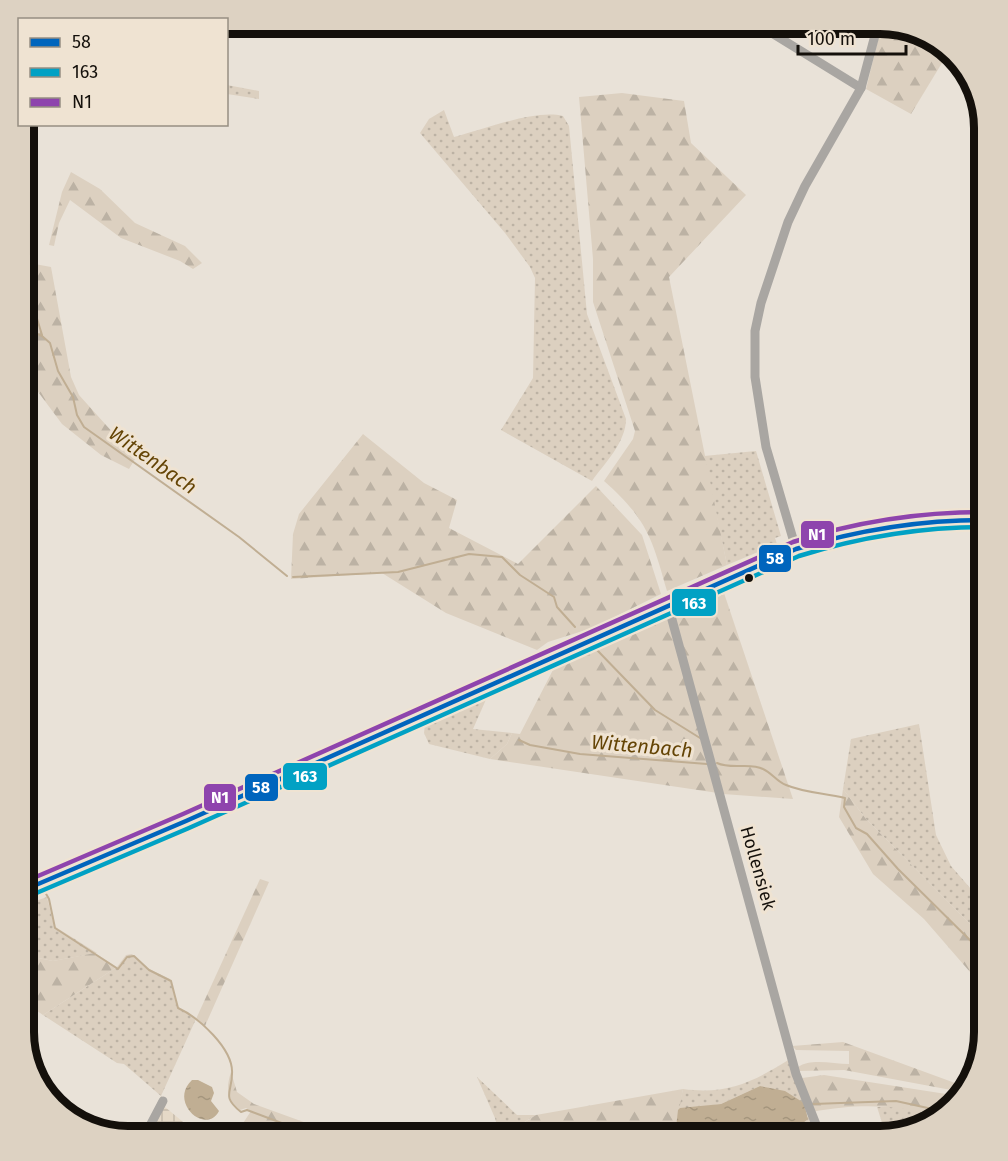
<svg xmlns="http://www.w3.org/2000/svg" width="1008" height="1161" font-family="'Fira Sans',sans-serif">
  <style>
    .industrial { fill: url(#industrial-grid) }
    .grass { fill: url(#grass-dots) }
    .forest { fill: url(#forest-firs) }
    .water { fill: url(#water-ripples) }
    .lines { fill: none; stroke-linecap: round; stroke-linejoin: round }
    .stream { stroke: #c0ae93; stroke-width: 2 }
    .minor { stroke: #a9a6a2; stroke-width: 9 }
    .bus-1-casing { stroke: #efe3d2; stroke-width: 9 }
    .bus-2-casing { stroke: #efe3d2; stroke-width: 9 }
    .bus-3-casing { stroke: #efe3d2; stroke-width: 9 }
    .bus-1 { stroke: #0065bd; stroke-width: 4.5 }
    .bus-2 { stroke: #01a1c4; stroke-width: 4.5 }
    .bus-3 { stroke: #8e44ad; stroke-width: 4.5 }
    .bus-dot { fill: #14100b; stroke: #efe3d2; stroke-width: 2 }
    .labels { text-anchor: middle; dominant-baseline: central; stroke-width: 6; stroke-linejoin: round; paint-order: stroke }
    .street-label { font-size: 18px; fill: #14100b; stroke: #efe3d2 }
    .water-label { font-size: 20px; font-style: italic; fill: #644405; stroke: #efe3d2 }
    .rim { fill: none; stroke: #14100b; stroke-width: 8 }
    .line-badge { stroke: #efe3d2; stroke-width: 2 }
    .badge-label { font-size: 16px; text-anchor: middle; font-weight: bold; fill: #fff }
  </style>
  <defs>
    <pattern id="industrial-grid" width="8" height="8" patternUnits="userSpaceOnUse" patternTransform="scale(1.5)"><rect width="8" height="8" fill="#e5d9c7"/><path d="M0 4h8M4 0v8" fill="none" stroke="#c4b9aa"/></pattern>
    <pattern id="grass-dots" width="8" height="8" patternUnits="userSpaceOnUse" patternTransform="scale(1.5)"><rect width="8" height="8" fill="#dcd0c0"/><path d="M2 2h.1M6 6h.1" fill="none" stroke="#bcb2a4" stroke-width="1.8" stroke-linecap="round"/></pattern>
    <pattern id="forest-firs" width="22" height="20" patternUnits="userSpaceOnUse" patternTransform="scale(1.5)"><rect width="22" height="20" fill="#dcd0c0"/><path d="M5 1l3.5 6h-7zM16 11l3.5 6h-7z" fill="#bcb2a4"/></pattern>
    <pattern id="water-ripples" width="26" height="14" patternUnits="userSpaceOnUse" patternTransform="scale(1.5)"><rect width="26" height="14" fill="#c0ae93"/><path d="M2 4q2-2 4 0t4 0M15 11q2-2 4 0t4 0" fill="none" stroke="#a4957d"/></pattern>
  </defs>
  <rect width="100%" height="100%" fill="#e9e2d8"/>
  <path class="industrial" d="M 161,1096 L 167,1101 L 165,1107 L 194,1131 L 192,1137 L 140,1137 Z"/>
  <g class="grass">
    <path d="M 227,85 L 259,91 L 259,99 L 227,94 Z"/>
    <path d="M 444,110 L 454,137 C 483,130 534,109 563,116 L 569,126 L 587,314 L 626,419 C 626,442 605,463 592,481 L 501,430 L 533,378 L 535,278 L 530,267 L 505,233 L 420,133 L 429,119 Z"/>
    <path d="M 756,451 L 781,536 L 775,538 L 777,544 L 727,565 L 704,456 Z"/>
    <path d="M 488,695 L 473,729 L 512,733 L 507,744 L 490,759 L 429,744 L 424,733 L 425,724 Z"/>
    <path d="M 919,724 L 936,835 L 951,866 L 984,904 L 984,938 L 866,819 L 843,789 L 851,739 Z"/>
    <path d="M 47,897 L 54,926 L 97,953 L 53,961 L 24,955 L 24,905 Z"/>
    <path d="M 132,954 L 147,968 L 170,979 L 177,1006 L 196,1019 L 161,1096 L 124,1064 L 117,1063 L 43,1015 L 117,967 L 126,955 Z"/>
    <path d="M 790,1059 L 804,1103 L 760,1086 L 721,1104 L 678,1110 L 683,1089 C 727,1095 753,1082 790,1059 Z"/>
    <path d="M 477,1077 L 517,1115 L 536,1115 L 500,1137 L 495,1118 Z"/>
    <path d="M 898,1106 L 942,1116 L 886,1135 L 877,1107 Z"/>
    <path d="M 809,1115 L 819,1137 L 786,1137 L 803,1124 Z"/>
  </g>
  <g class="forest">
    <path d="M 882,24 L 926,35 L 948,53 L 911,114 L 866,89 Z"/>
    <path d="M 622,93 L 684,101 L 691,143 L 746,195 L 669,277 L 727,565 L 667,591 C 652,538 647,519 604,481 L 633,439 L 635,431 L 593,302 L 593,259 L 579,97 Z"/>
    <path d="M 71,172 L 100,189 L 135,223 L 185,246 L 202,263 L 193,269 L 180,261 L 121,238 L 70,200 L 59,223 L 54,246 L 49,245 L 62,192 Z"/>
    <path d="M 24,262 L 51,267 L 71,377 L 79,395 L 133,455 L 135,459 L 129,469 L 101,455 L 62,424 L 24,373 Z"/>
    <path d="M 363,434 L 424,483 L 457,500 L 449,528 L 518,564 L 596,486 L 642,535 L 661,594 L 592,628 L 548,642 L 537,650 L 446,613 L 382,573 L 291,579 L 293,534 L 299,514 Z"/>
    <path d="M 723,590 L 793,799 L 723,794 L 673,611 Z"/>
    <path d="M 667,613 L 718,793 L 490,759 L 507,744 L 512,733 L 520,734 L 556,664 Z"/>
    <path d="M 843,789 L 866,819 L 984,938 L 984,983 L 970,972 L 924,919 L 873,874 L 839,817 Z"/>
    <path d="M 260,879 L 269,882 L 205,1026 L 196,1019 Z"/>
    <path d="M 95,953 L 117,967 L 43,1015 L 24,1002 L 24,955 L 53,961 Z"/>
    <path d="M 843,1042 L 966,1087 L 962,1092 L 844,1070 L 798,1071 L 798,1067 C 811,1058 833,1064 849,1064 L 849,1051 L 796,1050 L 792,1046 Z"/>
    <path d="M 231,1072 L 237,1092 L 254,1104 L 345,1137 L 274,1137 L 258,1132 L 252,1137 L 234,1137 L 251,1111 L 246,1108 L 240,1110 C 226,1099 226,1088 231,1072 Z"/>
    <path d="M 824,1075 L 959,1096 L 942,1116 C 895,1105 860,1103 812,1112 L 802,1078 Z"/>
    <path d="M 683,1089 L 674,1137 L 501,1137 L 536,1115 Z"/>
  </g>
  <g class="water">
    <path d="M 192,1080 L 198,1080 L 212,1087 L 214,1093 L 211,1101 L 219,1111 C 206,1136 168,1102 192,1080 Z"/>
    <path d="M 760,1086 L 785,1091 L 804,1103 L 808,1119 L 786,1137 L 675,1137 L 678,1110 L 680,1108 L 721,1104 Z"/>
  </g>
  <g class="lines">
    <g class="stream">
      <path d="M 32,271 L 28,289 L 42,335"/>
      <path d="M 24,328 L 42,336 L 50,343 L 58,371 L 73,397 L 77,415 L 84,427 L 239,537 L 287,576"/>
      <path d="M 293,577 L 398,572 L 469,554 L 502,557 L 520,575 L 554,597 L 557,607 L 575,627"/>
      <path d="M 597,650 L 655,710 L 700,738"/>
      <path d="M 519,740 L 530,745 L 580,754 L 707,764"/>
      <path d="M 717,763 C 732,770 750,762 763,769 C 772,773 777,782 786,785 C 805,793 825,793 845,798 L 844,807 L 856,828 L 867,834 L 898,869 L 984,954"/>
      <path d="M 41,885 L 49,899 L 55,928 L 118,969 L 127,957 L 134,956 L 149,970 L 171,981 L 178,1008 C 198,1017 234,1049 232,1074 C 232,1093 221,1096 241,1112 L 247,1110 L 319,1137"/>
      <path d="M 813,1104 L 896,1101 L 946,1112"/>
      <path d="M 577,1137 L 679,1124"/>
    </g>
    <g class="minor">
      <path d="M 757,24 L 861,88"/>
      <path d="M 796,549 L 766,447 L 755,377 L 755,331 L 761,303 L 788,222 L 805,186 L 861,88 L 878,24"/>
      <path d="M 668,605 L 796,1074 L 821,1137"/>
      <path d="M 24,890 L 186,821 L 796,549 C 857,529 920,518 984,520"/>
      <path d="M 144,1137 L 163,1101"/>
    </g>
    <defs>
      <path id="bus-1" d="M 24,890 L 186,821 L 796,549 C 858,530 919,520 984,520"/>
      <path id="bus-2" d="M 27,897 L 189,828 L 799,556 C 860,537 920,527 984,527"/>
      <path id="bus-3" d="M 24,882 L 183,814 L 793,542 C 855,522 918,512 984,512"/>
    </defs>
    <use href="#bus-1" class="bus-1-casing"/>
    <use href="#bus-2" class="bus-2-casing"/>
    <use href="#bus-3" class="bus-3-casing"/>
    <use href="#bus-1" class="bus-1"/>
    <use href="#bus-2" class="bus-2"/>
    <use href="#bus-3" class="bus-3"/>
  </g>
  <circle class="bus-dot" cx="749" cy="578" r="5"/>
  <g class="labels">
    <g class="street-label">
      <text transform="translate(758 868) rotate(74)">Hollensiek</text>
    </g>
    <g class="water-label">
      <text transform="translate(153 460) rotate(35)">Wittenbach</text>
      <text transform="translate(642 746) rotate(5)">Wittenbach</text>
    </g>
  </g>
  <path d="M0 0H1008V1161H0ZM128 34H880A94 94 0 0 1 974 128V1032A94 94 0 0 1 880 1126H128A94 94 0 0 1 34 1032V128A94 94 0 0 1 128 34Z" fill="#ddd2c2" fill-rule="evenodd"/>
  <path class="rim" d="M128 34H880A94 94 0 0 1 974 128V1032A94 94 0 0 1 880 1126H128A94 94 0 0 1 34 1032V128A94 94 0 0 1 128 34Z"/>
  <g class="line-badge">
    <rect x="800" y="520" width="35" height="29" rx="6" fill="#8e44ad"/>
    <rect x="758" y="544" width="34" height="29" rx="6" fill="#0065bd"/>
    <rect x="671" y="588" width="46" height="29" rx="6" fill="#01a1c4"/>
    <rect x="282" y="762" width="46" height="29" rx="6" fill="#01a1c4"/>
    <rect x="244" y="773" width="35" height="29" rx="6" fill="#0065bd"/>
    <rect x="203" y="783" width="34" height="29" rx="6" fill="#8e44ad"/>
  </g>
  <g class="badge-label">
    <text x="817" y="540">N1</text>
    <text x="775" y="564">58</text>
    <text x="694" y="609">163</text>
    <text x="305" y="782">163</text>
    <text x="261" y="793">58</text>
    <text x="220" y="803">N1</text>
  </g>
  <rect x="18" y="18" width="210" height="108" fill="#efe3d2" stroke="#978f82" stroke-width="1.5"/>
  <rect x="30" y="38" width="30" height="9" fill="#0065bd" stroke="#978f82" stroke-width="1.5"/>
  <text x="72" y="48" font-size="18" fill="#14100b">58</text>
  <rect x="30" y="68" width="30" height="9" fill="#01a1c4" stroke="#978f82" stroke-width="1.5"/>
  <text x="72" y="78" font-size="18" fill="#14100b">163</text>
  <rect x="30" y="98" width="30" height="9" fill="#8e44ad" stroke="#978f82" stroke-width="1.5"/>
  <text x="72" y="108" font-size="18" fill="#14100b">N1</text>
  <path d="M798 45v9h108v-9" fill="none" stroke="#14100b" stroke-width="3"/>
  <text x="807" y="45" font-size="18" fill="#14100b" stroke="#efe3d2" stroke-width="4.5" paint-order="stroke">100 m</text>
</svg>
